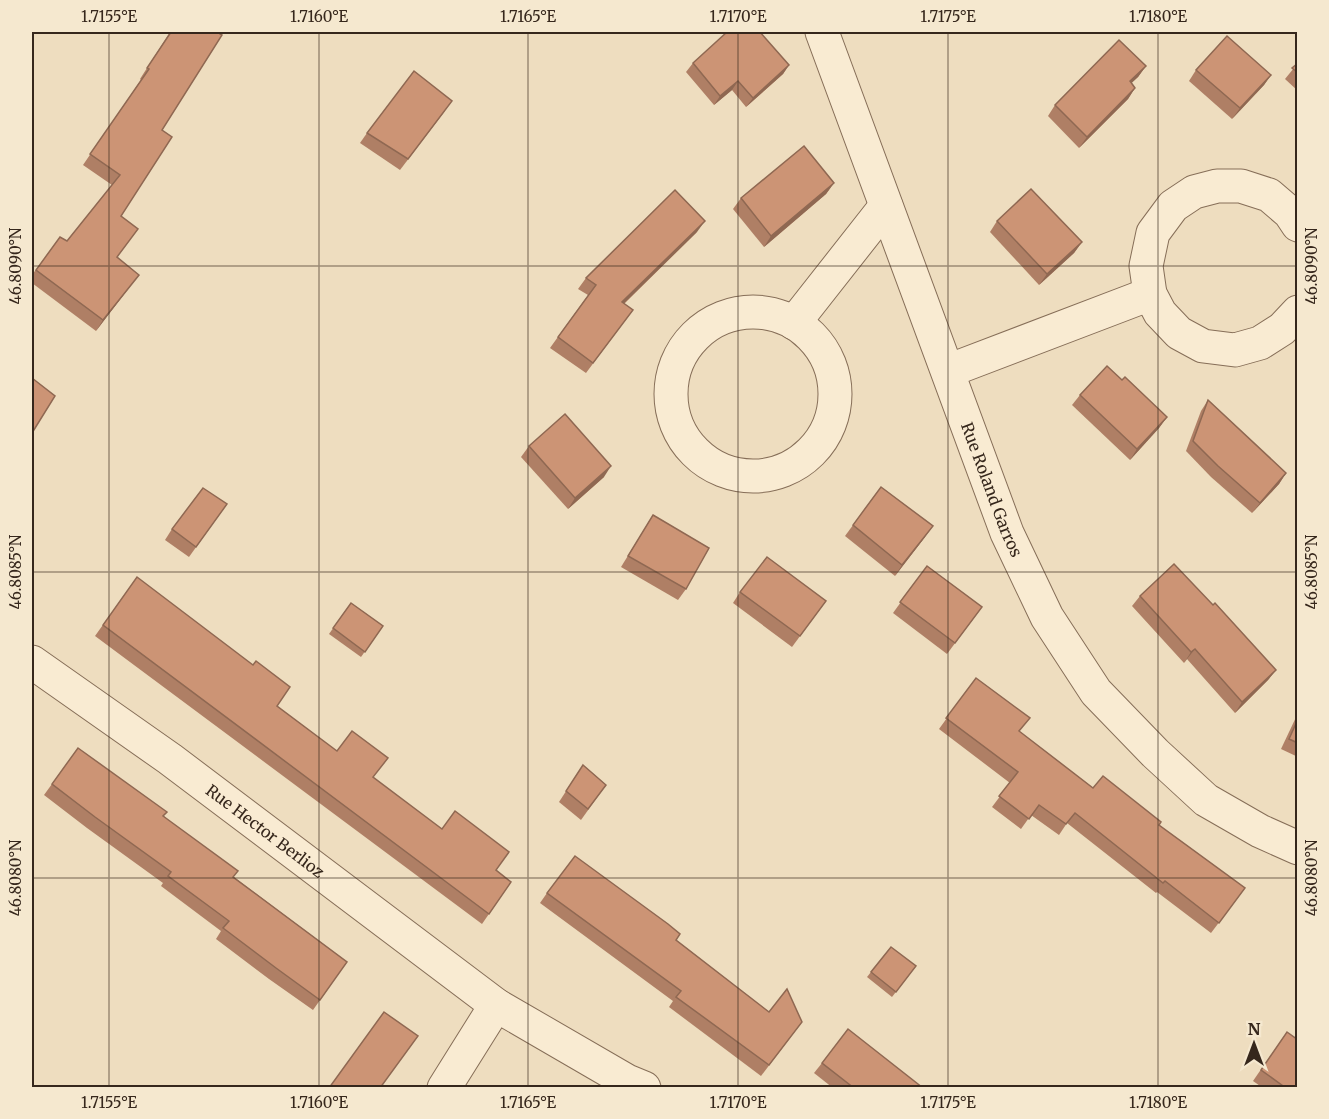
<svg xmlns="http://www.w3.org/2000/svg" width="1329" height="1119" font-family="Merriweather,serif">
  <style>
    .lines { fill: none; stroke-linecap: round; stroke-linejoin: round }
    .minor-casing { stroke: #866e58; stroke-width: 35 }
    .minor { stroke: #f9ebd2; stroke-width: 33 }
    .wall { fill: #af7f65 }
    .shaded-wall { fill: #8f6852 }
    .building { fill: #cc9475; stroke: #8f6852; stroke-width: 1.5 }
    .ticks { fill: none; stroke: #36271c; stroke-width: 1.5; stroke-opacity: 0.45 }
    .labels { text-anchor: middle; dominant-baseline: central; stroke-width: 5; stroke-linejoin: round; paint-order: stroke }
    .street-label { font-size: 16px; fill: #36271c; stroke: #f5e8cf }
    .neatline { fill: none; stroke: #36271c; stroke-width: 2 }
    .ticks-label { font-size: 15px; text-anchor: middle; fill: #36271c }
  </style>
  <rect width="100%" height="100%" fill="#eeddbf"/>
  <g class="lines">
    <defs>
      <g id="minor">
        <path id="s1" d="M 822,32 L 1007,533 L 1047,617 L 1096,692 L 1155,753 L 1206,800 L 1260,831 L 1298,848"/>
        <path d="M 1298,225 L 1290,213 L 1269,195 L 1241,186 L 1217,186 L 1194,192 L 1173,206 L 1153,233 L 1146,266 L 1150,294 L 1160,313 L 1179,333 L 1203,346 L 1235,350 L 1260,343 L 1282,329 L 1298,312"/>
        <circle cx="753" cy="394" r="82"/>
        <path d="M 794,323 L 886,206"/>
        <path d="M 948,371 L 1150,294"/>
        <path id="s2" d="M 32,662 L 170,759 L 496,1005 L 627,1081 L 644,1088"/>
        <path d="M 444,1088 L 496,1005"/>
      </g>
    </defs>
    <use href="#minor" class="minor-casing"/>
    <use href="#minor" class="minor"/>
  </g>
  <g class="wall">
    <path d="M 170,32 L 217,32 L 162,130 L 121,216 L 117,258 L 131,285 L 96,331 L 32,283 L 32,275 L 60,237 L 67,241 L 112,185 L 83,165 L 141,80 L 140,79 Z"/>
    <path d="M 693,63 L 789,65 L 783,74 L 746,107 L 732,90 L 714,105 L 686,72 Z"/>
    <path d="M 1298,63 L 1298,91 L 1285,79 Z"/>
    <path d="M 1146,66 L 1138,77 L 1131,83 L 1135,88 L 1128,99 L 1079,148 L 1048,116 L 1055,105 Z"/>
    <path d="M 1196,70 L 1271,75 L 1264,85 L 1232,119 L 1189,81 Z"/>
    <path d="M 445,111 L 400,170 L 360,143 L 367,133 Z"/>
    <path d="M 834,183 L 826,194 L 764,247 L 733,209 L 741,198 Z"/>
    <path d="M 997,221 L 1082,242 L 1074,253 L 1039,285 L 990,232 Z"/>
    <path d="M 697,232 L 624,304 L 633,310 L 586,373 L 550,348 L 588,295 L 578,289 L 586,278 Z"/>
    <path d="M 1122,380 L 1167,417 L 1159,428 L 1130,460 L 1072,405 L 1080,395 Z"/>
    <path d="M 1208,400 L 1286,473 L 1279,484 L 1252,513 L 1211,477 L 1186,451 L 1201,411 Z"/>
    <path d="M 529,446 L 604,477 L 568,509 L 521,457 Z"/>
    <path d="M 881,487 L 925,537 L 895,576 L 845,536 Z"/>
    <path d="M 227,504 L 189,557 L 165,540 L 172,529 Z"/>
    <path d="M 653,515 L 686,589 L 678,600 L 621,567 Z"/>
    <path d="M 927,566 L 982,607 L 947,654 L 893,613 Z"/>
    <path d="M 137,577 L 277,706 L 511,882 L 482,924 L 95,636 Z"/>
    <path d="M 740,592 L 826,601 L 792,647 L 733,603 Z"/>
    <path d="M 1140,596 L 1276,670 L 1268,680 L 1235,713 L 1187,659 L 1184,663 L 1132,606 Z"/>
    <path d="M 351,603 L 383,626 L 361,657 L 329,634 Z"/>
    <path d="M 976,678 L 1020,732 L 1093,788 L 1159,825 L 1245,888 L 1211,933 L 1157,892 L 1156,893 L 1067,823 L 1059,835 L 1031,815 L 1021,829 L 992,807 L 1010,783 L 939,729 Z"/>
    <path d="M 1298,713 L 1298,757 L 1281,749 Z"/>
    <path d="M 78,748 L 164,816 L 234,877 L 347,962 L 313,1010 L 269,979 L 216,939 L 221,931 L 161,886 L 163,883 L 87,828 L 44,795 Z"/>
    <path d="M 583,765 L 606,785 L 581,820 L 559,802 Z"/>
    <path d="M 547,893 L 676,940 L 769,1012 L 802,1022 L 761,1076 L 669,1007 L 673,1001 L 540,903 Z"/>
    <path d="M 916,966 L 892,997 L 867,977 L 871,972 Z"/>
    <path d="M 1287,1032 L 1298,1088 L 1263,1088 L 1253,1081 Z"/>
    <path d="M 822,1063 L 923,1088 L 833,1088 L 814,1073 Z"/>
  </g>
  <g class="shaded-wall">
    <path d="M 789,65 L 783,74 L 746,107 L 753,98 Z"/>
    <path d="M 1146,66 L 1138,77 L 1122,92 L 1130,81 Z"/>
    <path d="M 1271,75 L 1264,85 L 1232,119 L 1240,108 Z"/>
    <path d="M 738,81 L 732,90 L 714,105 L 720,96 Z"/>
    <path d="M 1135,88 L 1128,99 L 1079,148 L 1087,137 Z"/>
    <path d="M 834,183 L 826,194 L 764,247 L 771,236 Z"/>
    <path d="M 705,221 L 697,232 L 614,313 L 622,302 Z"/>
    <path d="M 1082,242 L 1074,253 L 1039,285 L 1047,274 Z"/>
    <path d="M 139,275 L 131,285 L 96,331 L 103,320 Z"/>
    <path d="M 1167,417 L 1159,428 L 1130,460 L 1137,449 Z"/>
    <path d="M 611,466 L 604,477 L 568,509 L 575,498 Z"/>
    <path d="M 1286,473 L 1279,484 L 1252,513 L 1260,503 Z"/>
    <path d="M 933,526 L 925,537 L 895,576 L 902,565 Z"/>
    <path d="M 1195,649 L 1187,659 L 1184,663 L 1191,652 Z"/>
    <path d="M 1276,670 L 1268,680 L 1235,713 L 1242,702 Z"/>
  </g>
  <g class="building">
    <path d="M 171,32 L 217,32 L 222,35 L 162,130 L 172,137 L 121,216 L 138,229 L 117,257 L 139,275 L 103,320 L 36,270 L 60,237 L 67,241 L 120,175 L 90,154 L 149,69 L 147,68 Z"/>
    <path d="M 727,32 L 760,32 L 789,65 L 753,98 L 738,81 L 720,96 L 693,63 Z"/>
    <path d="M 1227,36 L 1271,75 L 1240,108 L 1196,70 Z"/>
    <path d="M 1119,40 L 1146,66 L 1130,81 L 1135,88 L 1087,137 L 1055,105 Z"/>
    <path d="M 1298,63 L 1298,73 L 1292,68 Z"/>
    <path d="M 414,71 L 452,101 L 408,159 L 367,133 Z"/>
    <path d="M 804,146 L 834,183 L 771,236 L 741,198 Z"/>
    <path d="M 1031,189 L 1082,242 L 1047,274 L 997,221 Z"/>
    <path d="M 675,190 L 705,221 L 622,302 L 633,310 L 593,363 L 558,337 L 596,285 L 586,278 Z"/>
    <path d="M 1107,366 L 1122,380 L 1125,377 L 1167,417 L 1137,449 L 1080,395 Z"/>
    <path d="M 32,378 L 55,396 L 32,433 Z"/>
    <path d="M 1208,400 L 1286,473 L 1260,503 L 1218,466 L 1193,441 Z"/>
    <path d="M 565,414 L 611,466 L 575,498 L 529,446 Z"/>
    <path d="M 881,487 L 933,526 L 902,565 L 853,525 Z"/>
    <path d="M 203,488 L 227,504 L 196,547 L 172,529 Z"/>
    <path d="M 653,515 L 709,548 L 686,589 L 628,556 Z"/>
    <path d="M 767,557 L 826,601 L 800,636 L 740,592 Z"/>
    <path d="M 1174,564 L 1213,605 L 1215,603 L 1276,670 L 1242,702 L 1195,649 L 1191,652 L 1140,596 Z"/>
    <path d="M 927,566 L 982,607 L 955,643 L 900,602 Z"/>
    <path d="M 137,577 L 253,665 L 256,661 L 290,687 L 277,706 L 337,751 L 352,731 L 388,758 L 373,777 L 442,829 L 455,811 L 509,852 L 496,870 L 511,882 L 489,914 L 103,625 Z"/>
    <path d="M 351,603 L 383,626 L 365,652 L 333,628 Z"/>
    <path d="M 976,678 L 1030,718 L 1019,731 L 1093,788 L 1103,776 L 1161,822 L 1159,825 L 1245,888 L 1219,923 L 1165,881 L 1163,883 L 1075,813 L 1066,824 L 1039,805 L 1029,819 L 999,796 L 1018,772 L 946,718 Z"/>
    <path d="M 1298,719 L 1298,743 L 1289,739 Z"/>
    <path d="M 78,748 L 167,812 L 163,816 L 238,871 L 233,877 L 347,962 L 320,1000 L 276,968 L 223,928 L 229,921 L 168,876 L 171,872 L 95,817 L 52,784 Z"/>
    <path d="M 583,765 L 606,785 L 588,809 L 566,791 Z"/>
    <path d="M 575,856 L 668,924 L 680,934 L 676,940 L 769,1012 L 787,989 L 802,1022 L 769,1065 L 676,997 L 681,991 L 547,893 Z"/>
    <path d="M 891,947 L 916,966 L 896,992 L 871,972 Z"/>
    <path d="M 384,1012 L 418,1036 L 380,1088 L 329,1088 Z"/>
    <path d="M 848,1029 L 923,1088 L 854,1088 L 822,1063 Z"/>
    <path d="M 1287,1032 L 1298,1040 L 1298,1088 L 1286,1088 L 1261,1070 Z"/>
  </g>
  <path class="ticks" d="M 109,32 L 109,1088M 319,32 L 319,1088M 528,32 L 528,1088M 738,32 L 738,1088M 948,32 L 948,1088M 1158,32 L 1158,1088M 32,266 L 1298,266M 32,572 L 1298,572M 32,878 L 1298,878"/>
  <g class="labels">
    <g class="street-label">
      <text stroke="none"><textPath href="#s1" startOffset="488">Rue Roland Garros</textPath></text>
      <text stroke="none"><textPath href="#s2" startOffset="288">Rue Hector Berlioz</textPath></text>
    </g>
  </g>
  <rect width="1329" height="1119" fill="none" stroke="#f5e8cf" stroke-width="66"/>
  <g transform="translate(1254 1044)" stroke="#f5e8cf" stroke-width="4.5" paint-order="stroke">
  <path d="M0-4.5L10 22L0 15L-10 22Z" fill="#36271c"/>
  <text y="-9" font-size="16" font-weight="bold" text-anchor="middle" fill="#36271c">N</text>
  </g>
  <rect x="33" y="33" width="1263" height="1053" class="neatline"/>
  <g class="ticks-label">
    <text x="109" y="22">1.7155°E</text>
    <text x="319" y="22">1.7160°E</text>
    <text x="528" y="22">1.7165°E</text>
    <text x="738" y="22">1.7170°E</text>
    <text x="948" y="22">1.7175°E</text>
    <text x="1158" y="22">1.7180°E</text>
    <text transform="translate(16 266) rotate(-90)" y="5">46.8090°N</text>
    <text transform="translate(1312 266) rotate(-90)" y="5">46.8090°N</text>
    <text transform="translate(16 572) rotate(-90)" y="5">46.8085°N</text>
    <text transform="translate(1312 572) rotate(-90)" y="5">46.8085°N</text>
    <text transform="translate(16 878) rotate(-90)" y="5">46.8080°N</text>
    <text transform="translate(1312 878) rotate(-90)" y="5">46.8080°N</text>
    <text x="109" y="1108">1.7155°E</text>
    <text x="319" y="1108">1.7160°E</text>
    <text x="528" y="1108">1.7165°E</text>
    <text x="738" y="1108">1.7170°E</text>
    <text x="948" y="1108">1.7175°E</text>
    <text x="1158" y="1108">1.7180°E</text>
  </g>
</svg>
